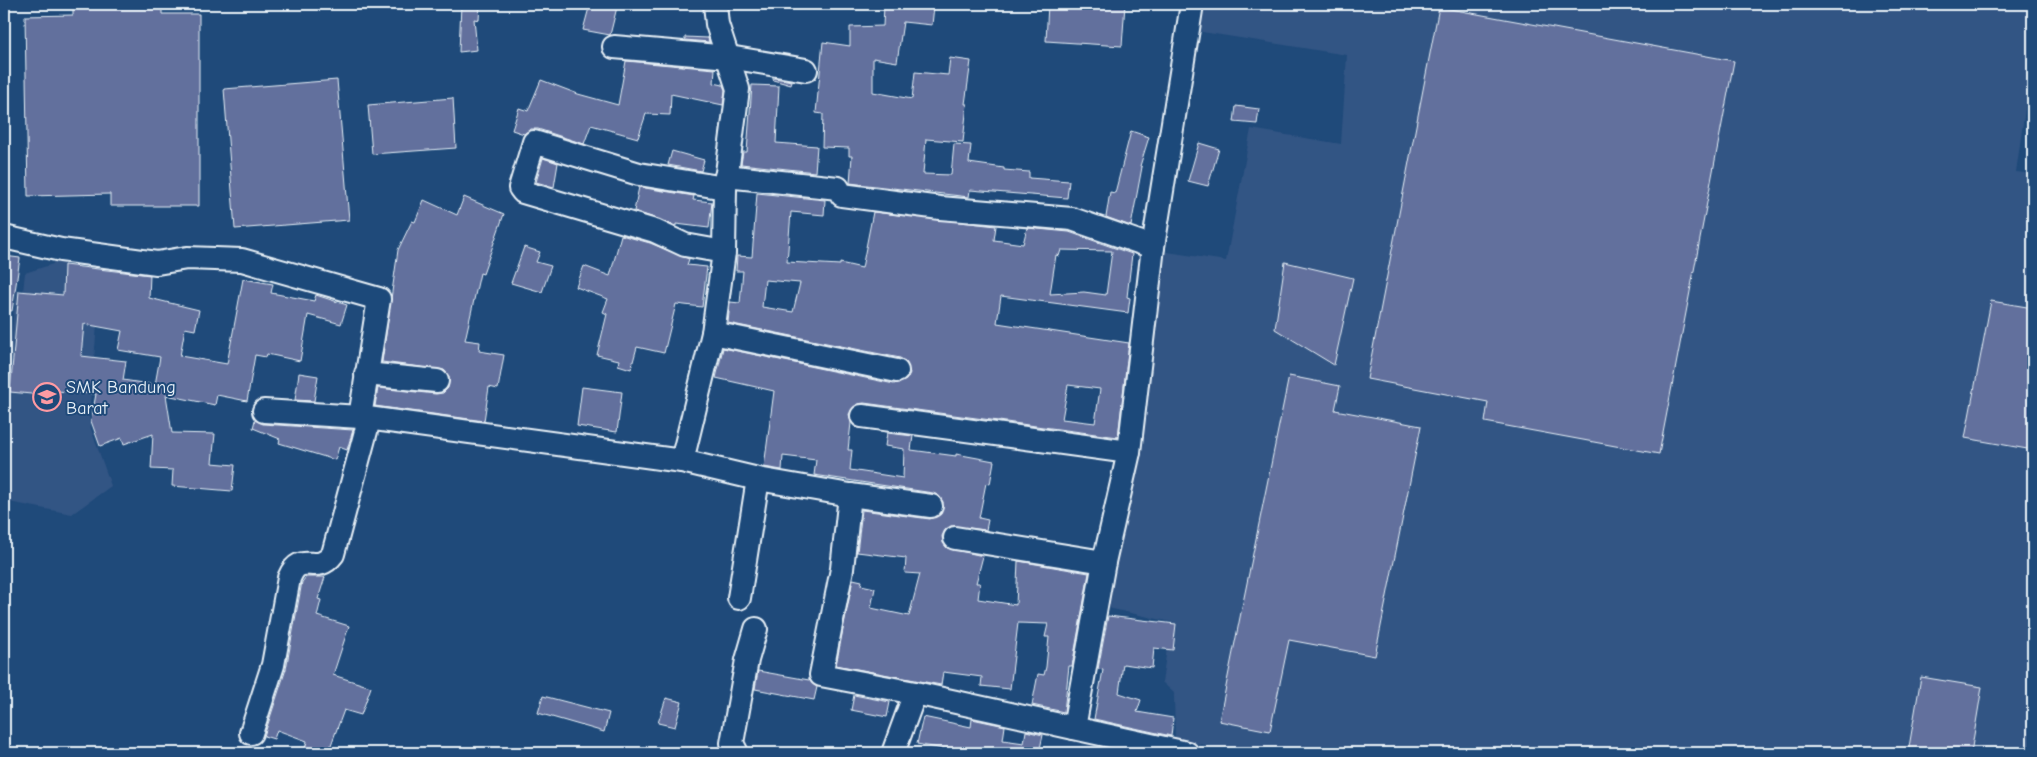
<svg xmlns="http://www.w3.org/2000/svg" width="2037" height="757" font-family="'Comic Neue',sans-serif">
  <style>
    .built { fill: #335584 }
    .building { fill: #62709d; stroke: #e8f1f8; fill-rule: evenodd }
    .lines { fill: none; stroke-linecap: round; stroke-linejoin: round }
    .minor-casing { stroke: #e8f1f8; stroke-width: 26 }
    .minor { stroke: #1f4a7a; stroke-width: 22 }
    .labels { text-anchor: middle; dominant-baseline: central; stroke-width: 4; stroke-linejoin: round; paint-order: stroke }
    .poi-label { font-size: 18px; fill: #e8f1f8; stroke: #1f4a7a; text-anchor: start }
  </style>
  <rect width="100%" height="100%" fill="#1f4a7a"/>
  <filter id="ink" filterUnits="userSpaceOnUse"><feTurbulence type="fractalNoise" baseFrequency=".02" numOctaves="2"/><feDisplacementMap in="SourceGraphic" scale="10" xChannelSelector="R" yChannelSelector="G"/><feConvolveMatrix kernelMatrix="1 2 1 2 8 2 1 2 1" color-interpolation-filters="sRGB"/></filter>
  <g filter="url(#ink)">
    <g class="built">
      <path d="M 1200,4 L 2033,4 L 2033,53 L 2016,172 L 2033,174 L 2033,753 L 1243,753 L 1175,739 L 1174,693 L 1162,682 L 1171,622 L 1104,607 L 1161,251 L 1226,261 L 1251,129 L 1341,144 L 1347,55 L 1196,31 Z"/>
      <path d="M 53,256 L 66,259 L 63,288 L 100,291 L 89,415 L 91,429 L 111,486 L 72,514 L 4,501 L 4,378 L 8,366 L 16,291 L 23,292 L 25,273 L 53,264 Z"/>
    </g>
    <g class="building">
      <path d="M 73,4 L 162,4 L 162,14 L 199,14 L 199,206 L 110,206 L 110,194 L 28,196 L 25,16 L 73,15 Z"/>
      <path d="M 461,4 L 480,4 L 479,20 L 474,19 L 477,50 L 459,52 Z"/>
      <path d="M 590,4 L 617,7 L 610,35 L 583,30 Z"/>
      <path d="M 1048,4 L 1125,4 L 1122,46 L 1046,41 Z"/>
      <path d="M 884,5 L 934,6 L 932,25 L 903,22 L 897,62 L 873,58 L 873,92 L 912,99 L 915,72 L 948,75 L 950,58 L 971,61 L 965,104 L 967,104 L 963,142 L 926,139 L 923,174 L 951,175 L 954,144 L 971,145 L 969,163 L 1004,168 L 1004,170 L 1029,172 L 1029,178 L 1069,181 L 1067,198 L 970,190 L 969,197 L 850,183 L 852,156 L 849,156 L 849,148 L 822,147 L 823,114 L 816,113 L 823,42 L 850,46 L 850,27 L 883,26 Z"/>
      <path d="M 1439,7 L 1734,61 L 1659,454 L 1485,422 L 1488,402 L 1367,379 Z"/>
      <path d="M 685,37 L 708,38 L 709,42 L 685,40 Z"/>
      <path d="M 626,61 L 715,69 L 714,83 L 723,85 L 725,90 L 723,105 L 671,94 L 670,115 L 646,114 L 638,138 L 591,125 L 584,144 L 538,129 L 531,129 L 524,134 L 512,130 L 519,108 L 528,111 L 541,80 L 578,94 L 618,105 Z"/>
      <path d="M 774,78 L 792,81 L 791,85 L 773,80 Z"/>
      <path d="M 337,80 L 349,220 L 235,229 L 224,89 Z"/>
      <path d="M 752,85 L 779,86 L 776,143 L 817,146 L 815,172 L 741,164 L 743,152 L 747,152 Z"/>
      <path d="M 453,98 L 456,148 L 372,154 L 368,105 Z"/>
      <path d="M 1236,106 L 1259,109 L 1257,124 L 1234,122 Z"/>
      <path d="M 1131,131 L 1149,137 L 1140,166 L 1142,167 L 1131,226 L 1106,217 L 1110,192 L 1115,193 Z"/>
      <path d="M 1199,143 L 1219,149 L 1208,186 L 1188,181 Z"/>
      <path d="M 672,151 L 704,160 L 701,171 L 668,165 Z"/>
      <path d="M 543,158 L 558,163 L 554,187 L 536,182 Z"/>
      <path d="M 639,187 L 694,196 L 693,200 L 712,202 L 709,228 L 676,224 L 676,226 L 634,211 Z"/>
      <path d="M 757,193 L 825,200 L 824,215 L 791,212 L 787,262 L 840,265 L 840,263 L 862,268 L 873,212 L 996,226 L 994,240 L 1023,244 L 1027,228 L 1069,232 L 1132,254 L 1127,297 L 1130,298 L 1128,313 L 1001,296 L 997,323 L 1129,343 L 1118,437 L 864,403 L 857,404 L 849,414 L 851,423 L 848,450 L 852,450 L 850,470 L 903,478 L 904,449 L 885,446 L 887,433 L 913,436 L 911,450 L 956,456 L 956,454 L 994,461 L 990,484 L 986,483 L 979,518 L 988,520 L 986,530 L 951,526 L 945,530 L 942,536 L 943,543 L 947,548 L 983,556 L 976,583 L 980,583 L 978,599 L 1016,605 L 1018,561 L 1089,573 L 1072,666 L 1069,666 L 1064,712 L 1032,705 L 1038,674 L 1044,675 L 1046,667 L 1049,637 L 1045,637 L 1048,624 L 1018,623 L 1010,689 L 981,686 L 982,677 L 943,672 L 941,685 L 836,665 L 853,579 L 862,581 L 861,585 L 875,588 L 871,608 L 909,616 L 920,574 L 905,573 L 906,558 L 857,552 L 862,510 L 930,519 L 941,514 L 943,502 L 939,496 L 933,493 L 814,475 L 816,460 L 783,456 L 782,470 L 764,467 L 774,391 L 716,378 L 723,348 L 894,384 L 906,380 L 910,373 L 906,362 L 900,358 L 728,323 L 730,302 L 740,303 L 743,271 L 736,271 L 737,256 L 752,257 ZM 1061,250 L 1112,251 L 1106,295 L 1084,292 L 1050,294 L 1056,255 L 1059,256 ZM 765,280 L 800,283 L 793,312 L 762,307 ZM 1068,385 L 1100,389 L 1095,423 L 1062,419 Z"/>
      <path d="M 464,197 L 504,214 L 483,274 L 480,273 L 465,340 L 480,342 L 479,351 L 504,355 L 498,389 L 489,387 L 484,421 L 375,406 L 378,388 L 436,394 L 443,393 L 448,388 L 449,376 L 444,370 L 382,362 L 398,250 L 412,221 L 415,222 L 424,200 L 457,215 Z"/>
      <path d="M 621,235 L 650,243 L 689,259 L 687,265 L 707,267 L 702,307 L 676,304 L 664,353 L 637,347 L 631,369 L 618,365 L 619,360 L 597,355 L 607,314 L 603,312 L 608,299 L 576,287 L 584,266 L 610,276 Z"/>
      <path d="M 524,247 L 540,252 L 536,262 L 551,266 L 542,292 L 511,283 Z"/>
      <path d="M 4,256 L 20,258 L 12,311 L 4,310 Z"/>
      <path d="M 1285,262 L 1353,278 L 1334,365 L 1275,329 Z"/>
      <path d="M 64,265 L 150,275 L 149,298 L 199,310 L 195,330 L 185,328 L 180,356 L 227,364 L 243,279 L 273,284 L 271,293 L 314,301 L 316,295 L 347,305 L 341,324 L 308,315 L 300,361 L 267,354 L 266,357 L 255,355 L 247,401 L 217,395 L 215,405 L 166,395 L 172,433 L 215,434 L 212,463 L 235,465 L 232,491 L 172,486 L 173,470 L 151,469 L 153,434 L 124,444 L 122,438 L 100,446 L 91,421 L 96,394 L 43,390 L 42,395 L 10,392 L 19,291 L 63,295 ZM 84,324 L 122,331 L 118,350 L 160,357 L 155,385 L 123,380 L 126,361 L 81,356 Z"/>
      <path d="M 1991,301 L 2033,308 L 2033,450 L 1965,438 Z"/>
      <path d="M 299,373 L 318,376 L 314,401 L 295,400 Z"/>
      <path d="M 1289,376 L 1340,386 L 1335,410 L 1421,426 L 1375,656 L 1289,640 L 1270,731 L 1219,721 Z"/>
      <path d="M 582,387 L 622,392 L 617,432 L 577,426 Z"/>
      <path d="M 255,420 L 263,424 L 353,430 L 347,450 L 339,447 L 335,460 L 279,443 L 280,439 L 253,428 Z"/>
      <path d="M 306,577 L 325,577 L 318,599 L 321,600 L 317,616 L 349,626 L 333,675 L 371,687 L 361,715 L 344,710 L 328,753 L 304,753 L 307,741 L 277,730 L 274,739 L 264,736 L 286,669 L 302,582 Z"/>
      <path d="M 1108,616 L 1176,624 L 1173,650 L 1154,648 L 1152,668 L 1123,664 L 1119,693 L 1141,700 L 1137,712 L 1173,718 L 1171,736 L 1094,719 L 1103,670 L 1098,669 Z"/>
      <path d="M 758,671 L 809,680 L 817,687 L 814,700 L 755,689 Z"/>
      <path d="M 1921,677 L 1982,687 L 1971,753 L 1908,753 Z"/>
      <path d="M 854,695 L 890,702 L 887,717 L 851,710 Z"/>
      <path d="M 543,696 L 609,713 L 604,732 L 538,713 Z"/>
      <path d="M 666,698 L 682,702 L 675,727 L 658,723 Z"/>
      <path d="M 923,717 L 971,727 L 972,719 L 1005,726 L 1003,740 L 1024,743 L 1026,731 L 1043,735 L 1039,753 L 979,753 L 954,749 L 954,751 L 917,744 Z"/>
    </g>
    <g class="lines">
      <defs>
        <g id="minor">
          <path d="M 614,47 L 729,57 L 806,70"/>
          <path d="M 726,176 L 838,188 L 842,195 L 940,208 L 1072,219 L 1153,247"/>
          <path d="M 4,237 L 61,250 L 157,263 L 187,258 L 242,260 L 379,299 L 360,417"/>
          <path d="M 724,252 L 685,245 L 655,231 L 523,192 L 520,188 L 534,142 L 639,174 L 725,188"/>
          <path d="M 713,333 L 897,371"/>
          <path d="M 366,374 L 437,381"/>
          <path d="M 264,411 L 360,417 L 682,461 L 758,479 L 850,495 L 931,506"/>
          <path d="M 862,416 L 1129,452"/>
          <path d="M 682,461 L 713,333 L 724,252 L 725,188 L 738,89 L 717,24 L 715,4"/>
          <path d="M 850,495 L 842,569 L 821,675 L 915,693 L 1187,753"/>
          <path d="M 955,538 L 1104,562"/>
          <path d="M 739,598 L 758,479"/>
          <path d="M 1074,728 L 1104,562 L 1129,452 L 1153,247 L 1192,4"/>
          <path d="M 251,733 L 273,665 L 289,578 C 301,549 316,577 333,554 L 369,420"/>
          <path d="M 737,753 L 732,743 L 747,660 L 756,629"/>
          <path d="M 893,753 L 915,693"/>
        </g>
      </defs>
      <use href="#minor" class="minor-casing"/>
      <use href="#minor" class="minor"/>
    </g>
  </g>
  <defs>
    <symbol id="school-ring" viewBox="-11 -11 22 22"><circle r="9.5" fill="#1f4a7a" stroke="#ff9aa2" stroke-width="1.5"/><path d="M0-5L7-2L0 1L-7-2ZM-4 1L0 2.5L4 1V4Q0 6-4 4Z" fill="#ff9aa2"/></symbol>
  </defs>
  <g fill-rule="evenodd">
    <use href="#school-ring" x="31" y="381" width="32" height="32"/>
  </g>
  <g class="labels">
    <g class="poi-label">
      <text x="66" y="387">SMK Bandung<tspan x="66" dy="21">Barat</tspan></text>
    </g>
  </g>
  <rect width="2037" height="757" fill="none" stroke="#1f4a7a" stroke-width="20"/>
  <rect x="10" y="10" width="2017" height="737" fill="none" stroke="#e8f1f8" stroke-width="2" filter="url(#ink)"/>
</svg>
